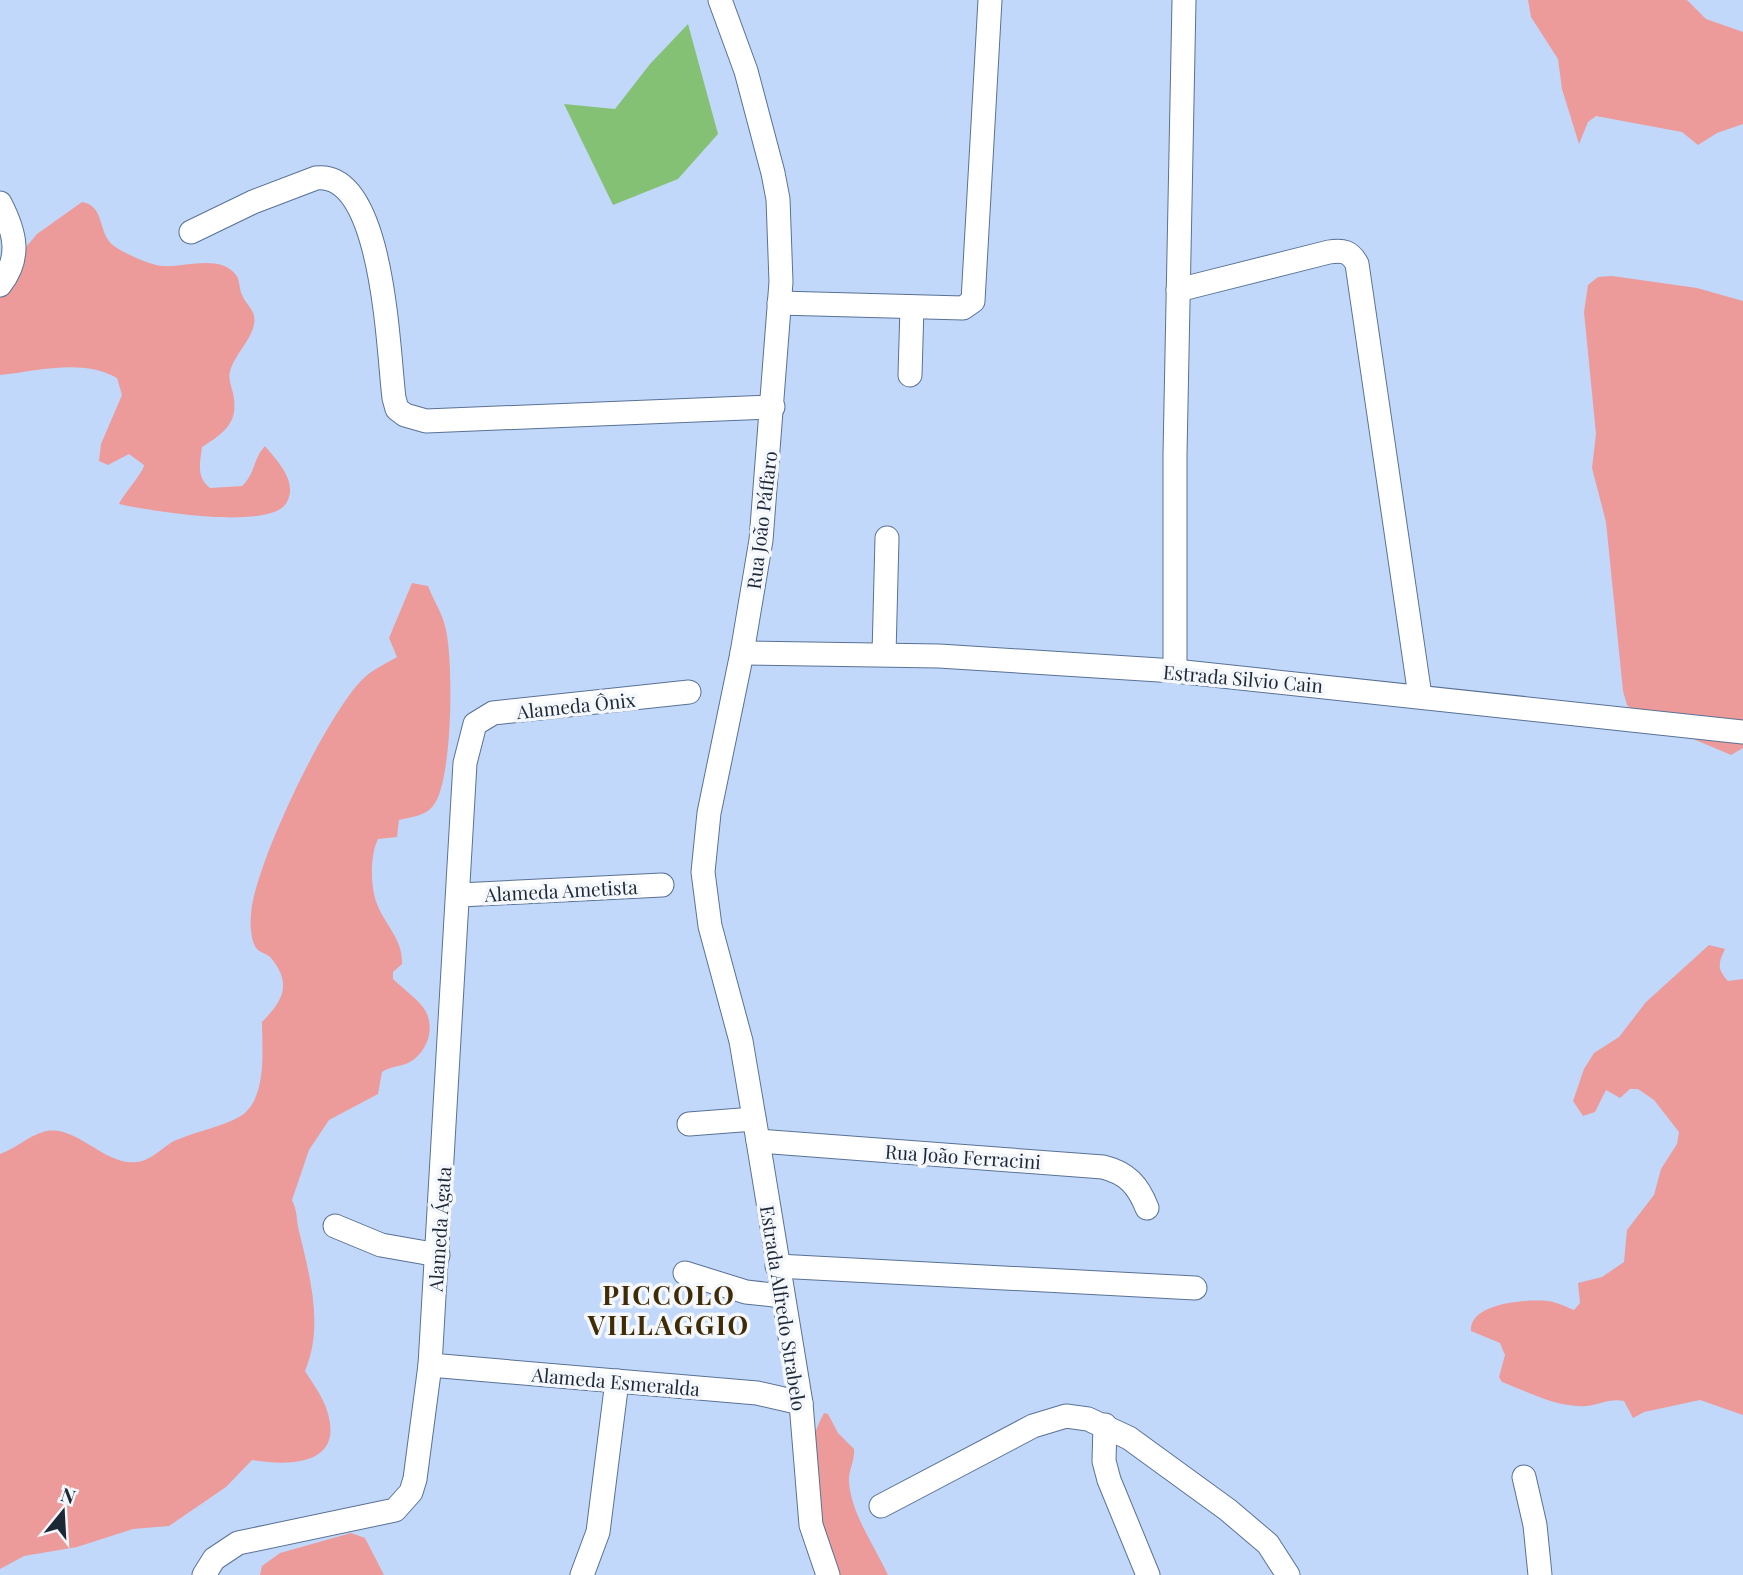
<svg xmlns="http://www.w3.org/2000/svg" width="1743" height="1575" font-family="'Playfair Display',serif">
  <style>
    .green { fill: #ed9a9a }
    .water { fill: #85c175 }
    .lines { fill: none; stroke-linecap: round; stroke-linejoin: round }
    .minor-casing { stroke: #597196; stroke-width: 25 }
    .minor { stroke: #fff; stroke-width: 23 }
    .labels { text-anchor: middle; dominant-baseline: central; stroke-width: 7; stroke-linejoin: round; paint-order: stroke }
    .street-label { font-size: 19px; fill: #1d2837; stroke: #f4f7fc }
    .district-label { font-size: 26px; font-weight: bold; letter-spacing: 2px; fill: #402c04; stroke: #f4f7fc }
  </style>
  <rect width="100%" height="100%" fill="#c2d8fa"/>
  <g class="green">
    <path d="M 1528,0 L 1687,0 L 1706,19 L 1743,32 L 1743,124 L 1717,133 L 1698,145 L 1682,132 L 1596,116 L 1588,122 L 1579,144 L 1562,89 L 1558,59 L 1531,17 Z"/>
    <path d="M 82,202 C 106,206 97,234 114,246 C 126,254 151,266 164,266 C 185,267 221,254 236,275 C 240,280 239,289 242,295 C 246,305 257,311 254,324 C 251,341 234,355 230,372 C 228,377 231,386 233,393 C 239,422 226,432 202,447 C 200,463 196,477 210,488 L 242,486 C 255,474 253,459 265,446 C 277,461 298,481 287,502 C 272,532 146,510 119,504 C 124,493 143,473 144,465 L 129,454 L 108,465 L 99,461 L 101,444 L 122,395 L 117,378 C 83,358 37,371 0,375 L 0,278 L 37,234 Z"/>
    <path d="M 1612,276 L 1697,288 L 1743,301 L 1743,748 L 1731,755 L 1637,715 L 1627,705 L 1623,691 L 1606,522 L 1592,468 L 1596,434 L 1584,312 L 1588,285 L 1598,277 Z"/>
    <path d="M 412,583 L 428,586 C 433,599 442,613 445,626 C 454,657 453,783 433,806 C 426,816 410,817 399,820 L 397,837 L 378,839 C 370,855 370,886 377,904 C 385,925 403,939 402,964 L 393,972 L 393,979 C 402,988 414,996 422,1006 C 437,1024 429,1052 408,1063 C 399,1067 391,1066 382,1072 L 378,1094 L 329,1120 L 309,1150 L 292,1200 C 298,1213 296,1219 299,1231 C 310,1277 324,1326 305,1371 C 312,1382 320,1393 325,1405 C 348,1464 294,1467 252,1460 L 226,1487 L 169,1526 L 133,1529 L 77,1547 L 24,1556 L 0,1569 L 0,1154 C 15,1149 28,1136 43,1132 C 75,1122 103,1166 137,1162 C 154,1160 164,1144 179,1139 C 198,1131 221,1127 239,1117 C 268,1101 262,1049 262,1022 C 282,1001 293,985 271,958 C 267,953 258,953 255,946 C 251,939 250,923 251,915 C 253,867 329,709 365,677 C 374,669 387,663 397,657 L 389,638 Z"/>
    <path d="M 1709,945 L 1725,949 C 1718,963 1717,969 1728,981 L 1743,979 L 1743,1415 L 1700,1400 L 1644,1412 L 1633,1418 L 1624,1401 C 1609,1398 1600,1405 1586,1406 C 1558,1408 1528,1392 1502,1382 L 1499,1377 L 1505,1355 L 1500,1343 L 1471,1331 C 1469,1303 1526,1299 1548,1301 C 1557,1302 1566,1307 1574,1310 L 1580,1303 L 1578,1283 L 1602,1277 L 1624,1262 L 1627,1230 L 1654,1195 L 1661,1169 L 1677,1144 L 1679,1132 L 1654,1100 L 1638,1089 L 1630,1089 L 1620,1098 L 1606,1090 L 1595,1112 L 1583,1116 L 1573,1101 L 1584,1069 L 1594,1053 L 1619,1037 L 1646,1002 Z"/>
    <path d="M 824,1413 L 828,1414 L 838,1433 L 854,1449 C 855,1461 848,1471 849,1482 C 851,1513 875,1547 888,1575 L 815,1575 C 808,1523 797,1461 824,1413 Z"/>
    <path d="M 351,1533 L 365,1538 L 384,1575 L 260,1575 L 262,1566 L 280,1553 Z"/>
  </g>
  <path class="water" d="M 688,24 L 718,134 L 678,179 L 613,205 L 564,104 L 615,109 L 650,64 Z"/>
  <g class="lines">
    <defs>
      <g id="minor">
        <path d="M 720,0 L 746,71 L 773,173 L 778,199 L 781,282 L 761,540 L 742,653 L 709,813 L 703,872 L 710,926 L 741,1041 L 758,1141 L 801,1403 L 811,1525 L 828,1575"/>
        <path d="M 0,203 C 15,232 22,257 0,285"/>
        <path d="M 191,232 L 253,202 L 316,178 C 384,170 388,352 394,398 L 397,409 L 405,415 L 426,421 L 773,407"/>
        <path d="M 1178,290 L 1329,252 C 1343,250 1350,251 1357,264 L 1420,696"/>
        <path d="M 779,303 L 963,308 L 973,301 L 990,0"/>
        <path d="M 910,375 L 912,307"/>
        <path d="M 742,653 L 939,656 L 1175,671 L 1743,732"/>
        <path d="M 884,654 L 887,538"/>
        <path d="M 1175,671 L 1175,455 L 1184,0"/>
        <path d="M 460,895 L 662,885"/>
        <path d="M 689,1124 L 754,1119"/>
        <path d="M 758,1141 L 1103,1167 C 1127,1173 1138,1185 1147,1208"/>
        <path d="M 335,1226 L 381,1245 L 438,1255"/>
        <path d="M 777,1266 L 1195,1288"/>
        <path d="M 685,1273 L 746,1292 L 783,1296"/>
        <path d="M 430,1365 L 757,1393 L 801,1403"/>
        <path d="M 1105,1425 L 1104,1461 L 1109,1480 L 1148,1575"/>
        <path d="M 1524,1477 L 1535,1525 L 1540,1575"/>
        <path d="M 881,1506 L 1033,1426 L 1066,1416 L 1088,1419 L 1129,1438 L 1228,1510 L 1268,1544 L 1288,1575"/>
        <path d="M 204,1575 L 214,1559 L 238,1543 L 395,1510 L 411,1492 L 415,1479 L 430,1365 L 465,763 L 475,724 L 493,713 L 689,692"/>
        <path d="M 582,1575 L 598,1532 L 617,1381"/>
      </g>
    </defs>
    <use href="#minor" class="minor-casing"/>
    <use href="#minor" class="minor"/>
  </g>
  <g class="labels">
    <g class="street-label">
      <text transform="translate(761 520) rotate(-83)">Rua João Páffaro</text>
      <text transform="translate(1243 678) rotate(5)">Estrada Silvio Cain</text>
      <text transform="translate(576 705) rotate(-6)">Alameda Ônix</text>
      <text transform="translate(561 890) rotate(-3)">Alameda Ametista</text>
      <text transform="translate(963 1156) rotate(4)">Rua João Ferracini</text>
      <text transform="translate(439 1229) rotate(-86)">Alameda Ágata</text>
      <text transform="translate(784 1308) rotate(81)">Estrada Alfredo Strabelo</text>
      <text transform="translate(616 1381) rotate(5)">Alameda Esmeralda</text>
    </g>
    <g class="district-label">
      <text x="669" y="1294">PICCOLO<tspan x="669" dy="30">VILLAGGIO</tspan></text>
    </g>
  </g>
  <g transform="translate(63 1512) rotate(18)" stroke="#f4f7fc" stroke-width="5" paint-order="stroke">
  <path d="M0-5L12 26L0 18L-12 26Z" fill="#1d2837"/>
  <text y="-10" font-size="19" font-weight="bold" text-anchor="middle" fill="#1d2837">N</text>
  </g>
</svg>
